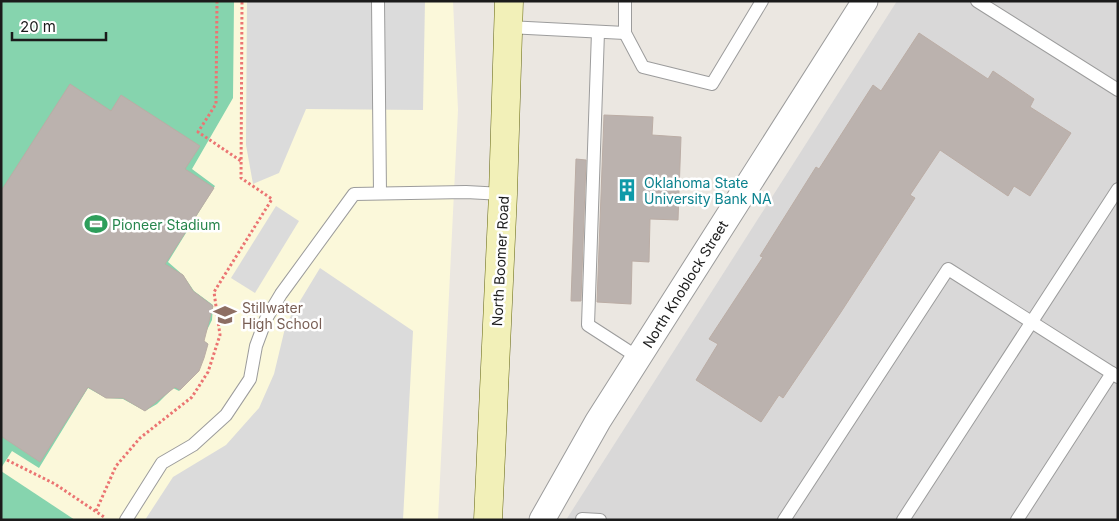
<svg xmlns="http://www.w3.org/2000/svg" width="1119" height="521" font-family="Inter,sans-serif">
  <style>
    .residential { fill: #d9d8d8 }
    .education { fill: #fbf8da }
    .pitch { fill: #86d4ae }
    .parking { fill: #dbdbdb }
    .building { fill: #bbb2ae; stroke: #bbada5 }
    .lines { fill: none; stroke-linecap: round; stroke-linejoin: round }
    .lane-casing { stroke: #9c9c9c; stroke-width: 14 }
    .street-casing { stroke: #9c9c9c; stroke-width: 27 }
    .secondary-casing { stroke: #63650f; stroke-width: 29 }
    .path { stroke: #eb7472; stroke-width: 3; stroke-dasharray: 2.5 2.5; stroke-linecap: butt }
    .lane { stroke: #fff; stroke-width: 12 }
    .street { stroke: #fff; stroke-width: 25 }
    .secondary { stroke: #f2f0b8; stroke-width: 28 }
    .labels { text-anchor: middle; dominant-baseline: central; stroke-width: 5; stroke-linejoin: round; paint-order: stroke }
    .culture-label { font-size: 14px; fill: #0d838f; stroke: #fff; text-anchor: start }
    .leisure-label { font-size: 14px; fill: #27864d; stroke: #fff; text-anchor: start }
    .street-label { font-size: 14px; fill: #1b1b1b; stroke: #fff }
    .education-label { font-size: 14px; fill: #785e54; stroke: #fff; text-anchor: start }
  </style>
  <rect width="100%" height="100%" fill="#ebe7e1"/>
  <path class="residential" d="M 897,1 L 1118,1 L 1118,520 L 566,520 Z"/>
  <path class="education" d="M 1,1 L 453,1 L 458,110 L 438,520 L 1,520 Z"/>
  <g class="pitch">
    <path d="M 1,1 L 234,1 L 233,98 L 192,169 L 215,186 L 168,262 L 183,275 L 194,291 L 213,305 L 212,320 L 202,340 L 208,344 L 198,370 L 179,391 L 173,388 L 157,404 L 145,411 L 123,399 L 106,398 L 88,388 L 39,468 L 12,451 L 1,468 Z"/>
    <path d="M 1,471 L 75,520 L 1,520 Z"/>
  </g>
  <g class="parking">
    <path d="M 247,1 L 425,1 L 423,110 L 306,109 L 279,173 L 253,184 L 246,145 Z"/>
    <path d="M 276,206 L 299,221 L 255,293 L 231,278 Z"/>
    <path d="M 320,268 L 413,331 L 403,520 L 145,520 L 173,477 L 226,445 L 259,408 L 274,374 L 286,324 Z"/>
  </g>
  <g class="building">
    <path d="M 919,33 L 988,79 L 993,71 L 1034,99 L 1030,107 L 1071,133 L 1030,196 L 1014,186 L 1008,196 L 940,150 L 910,195 L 915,198 L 841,312 L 783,398 L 779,395 L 761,422 L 696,380 L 718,344 L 709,339 L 763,257 L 760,256 L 816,167 L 819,169 L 873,85 L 881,91 Z"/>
    <path d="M 70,84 L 111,111 L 121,95 L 200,146 L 185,169 L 214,188 L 165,264 L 183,275 L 193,291 L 213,306 L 204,341 L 208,344 L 204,358 L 199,371 L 180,390 L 175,387 L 145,411 L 123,398 L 106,398 L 88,387 L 40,462 L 1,436 L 1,191 Z"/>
    <path d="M 604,115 L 653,117 L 652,135 L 681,137 L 678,220 L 650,219 L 649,262 L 632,261 L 631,304 L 597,302 Z"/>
    <path d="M 576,159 L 586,160 L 581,301 L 571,301 Z"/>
  </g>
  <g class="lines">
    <defs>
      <g id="lane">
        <path d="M 378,1 L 380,193"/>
        <path d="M 977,1 L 1118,90"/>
        <path d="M 508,27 L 625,33 L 625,1"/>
        <path d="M 598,32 L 588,325 L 639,358"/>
        <path d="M 625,33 L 643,67 L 712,84 L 762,1"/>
        <path d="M 582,519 L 600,520"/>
        <path d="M 126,520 L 162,463 L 193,445 L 226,415 L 250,379 L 256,346 L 266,319 L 281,294 L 354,194 L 466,192 L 503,194"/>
        <path d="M 784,520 L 948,269 L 1118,377"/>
        <path d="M 903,520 L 1118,189"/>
        <path d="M 1017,520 L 1112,373"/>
      </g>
      <path id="street" d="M 542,520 L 598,421 L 865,1"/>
      <path id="secondary" d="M 488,520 L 503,194 L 509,1"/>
    </defs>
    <use href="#lane" class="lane-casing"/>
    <use href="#street" class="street-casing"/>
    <use href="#secondary" class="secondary-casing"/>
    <g class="path">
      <path d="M 217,1 L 216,104 L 198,132 L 241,161"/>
      <path d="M 7,460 L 55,484 L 104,517"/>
      <path d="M 96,511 L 116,466 L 140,438 L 192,397 L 208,372 L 220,335 L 214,292 L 272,199 L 241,178 L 242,1"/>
    </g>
    <use href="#lane" class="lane"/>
    <use href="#street" class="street"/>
    <use href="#secondary" class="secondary"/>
  </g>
  <defs>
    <symbol id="building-bare" viewBox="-9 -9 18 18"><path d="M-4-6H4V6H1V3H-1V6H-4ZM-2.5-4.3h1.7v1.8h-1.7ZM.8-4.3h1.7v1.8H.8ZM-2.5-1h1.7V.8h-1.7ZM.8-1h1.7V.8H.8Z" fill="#0f9aa8" stroke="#fff" stroke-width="2.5" paint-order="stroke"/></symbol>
    <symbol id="stadium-bare" viewBox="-9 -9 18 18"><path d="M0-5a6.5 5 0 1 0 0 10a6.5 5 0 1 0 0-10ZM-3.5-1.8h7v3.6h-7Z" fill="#2e9e5b" stroke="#fff" stroke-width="2.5" paint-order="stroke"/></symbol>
    <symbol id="school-bare" viewBox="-9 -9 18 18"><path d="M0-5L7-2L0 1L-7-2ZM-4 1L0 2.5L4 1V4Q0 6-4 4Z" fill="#8d6e63" stroke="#fff" stroke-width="2.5" paint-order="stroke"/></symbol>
  </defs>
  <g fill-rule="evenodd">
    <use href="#building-bare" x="611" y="174" width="32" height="32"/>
    <use href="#stadium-bare" x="80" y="208" width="32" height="32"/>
    <use href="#school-bare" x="209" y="299" width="32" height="32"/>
  </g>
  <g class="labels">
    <g class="culture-label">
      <text x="644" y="182">Oklahoma State<tspan x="644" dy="16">University Bank NA</tspan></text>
    </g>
    <g class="leisure-label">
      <text x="112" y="224">Pioneer Stadium</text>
    </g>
    <g class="street-label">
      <text transform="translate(500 261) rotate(-87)">North Boomer Road</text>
      <text transform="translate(685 284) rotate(-58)">North Knoblock Street</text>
    </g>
    <g class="education-label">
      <text x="242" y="307">Stillwater<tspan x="242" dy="16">High School</tspan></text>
    </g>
  </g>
  <rect width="1119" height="521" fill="none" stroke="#1b1b1b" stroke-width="5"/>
  <path d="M12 32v8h94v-8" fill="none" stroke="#1b1b1b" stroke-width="2.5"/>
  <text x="20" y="32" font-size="15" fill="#1b1b1b" stroke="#ffffff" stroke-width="4" paint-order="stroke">20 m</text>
</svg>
